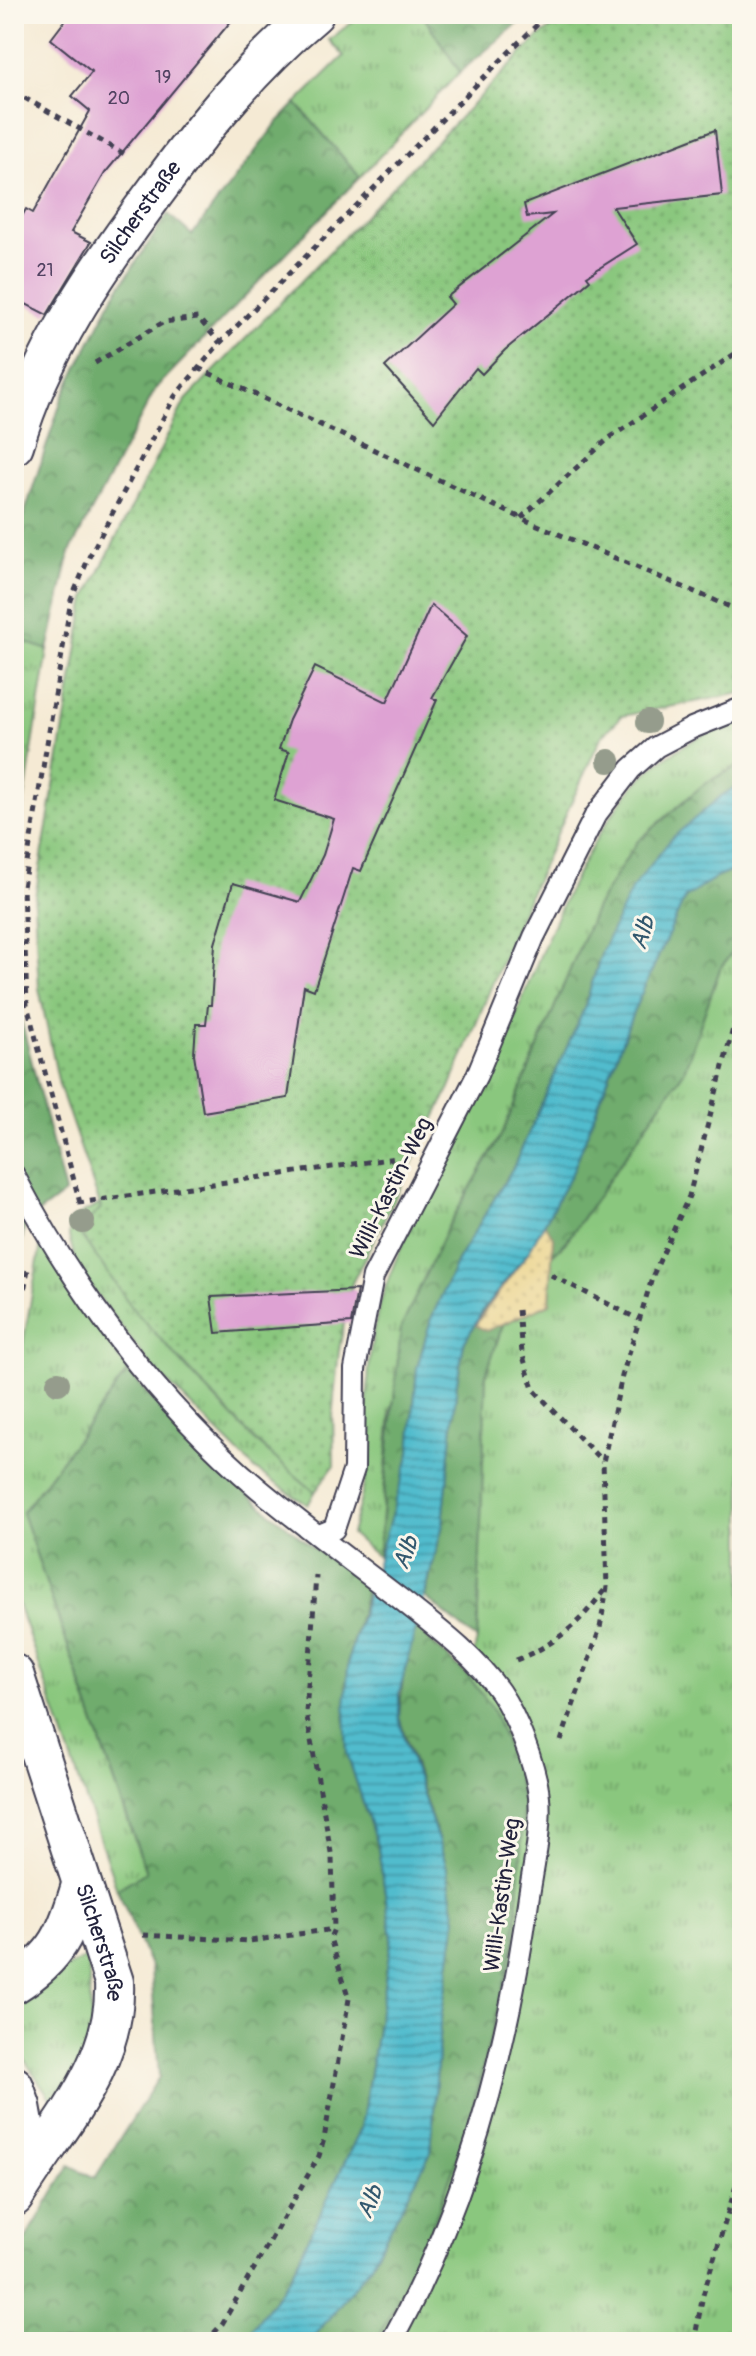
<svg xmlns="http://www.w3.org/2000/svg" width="756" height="2356" font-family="Pangolin,sans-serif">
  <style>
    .grass { fill: url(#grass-tufts); stroke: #56745c; stroke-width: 2 }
    .forest { fill: url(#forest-crowns); stroke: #486754; stroke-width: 2 }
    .sand { fill: url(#sand-dots); stroke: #887e6c; stroke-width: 2 }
    .garden { fill: url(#garden-dots); stroke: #56745c; stroke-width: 2 }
    .water { fill: url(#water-rules); stroke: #3a6f84; stroke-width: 2 }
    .building { fill: #dea2d3 }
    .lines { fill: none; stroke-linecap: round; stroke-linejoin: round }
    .lane-casing { stroke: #424052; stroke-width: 24 }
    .street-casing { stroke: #424052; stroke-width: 42 }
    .path { stroke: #424052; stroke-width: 5; stroke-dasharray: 6 6; stroke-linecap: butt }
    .lane { stroke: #fff; stroke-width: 20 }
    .street { stroke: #fff; stroke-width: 38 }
    .tree { fill: #959c8c }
    .labels { text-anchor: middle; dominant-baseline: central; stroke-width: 6; stroke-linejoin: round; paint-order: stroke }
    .number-label { font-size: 18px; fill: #514261 }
    .street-label { font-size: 22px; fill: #22223b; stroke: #fbf7ec }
    .water-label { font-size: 24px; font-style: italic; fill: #32586e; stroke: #fbf7ec }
  </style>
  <defs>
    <pattern id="grass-tufts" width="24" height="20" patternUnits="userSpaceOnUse" patternTransform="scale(2)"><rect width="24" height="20" fill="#8ac77e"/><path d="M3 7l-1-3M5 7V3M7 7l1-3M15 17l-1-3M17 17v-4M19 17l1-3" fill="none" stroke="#70a168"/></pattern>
    <pattern id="forest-crowns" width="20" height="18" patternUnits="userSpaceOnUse" patternTransform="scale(2)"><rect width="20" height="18" fill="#6fac6d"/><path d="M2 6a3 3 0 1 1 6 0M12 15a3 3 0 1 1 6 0" fill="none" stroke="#5b8c5b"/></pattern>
    <pattern id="sand-dots" width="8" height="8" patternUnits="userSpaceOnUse" patternTransform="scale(2)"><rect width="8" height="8" fill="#eeda9e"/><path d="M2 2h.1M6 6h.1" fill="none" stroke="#ccbb89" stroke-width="1.8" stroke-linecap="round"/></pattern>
    <pattern id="garden-dots" width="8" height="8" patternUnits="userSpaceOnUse" patternTransform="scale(2)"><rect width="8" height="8" fill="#8ac77e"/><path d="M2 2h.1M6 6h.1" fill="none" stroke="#70a168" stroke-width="1.8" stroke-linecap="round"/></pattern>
    <pattern id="water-rules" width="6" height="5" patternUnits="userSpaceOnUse" patternTransform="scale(2)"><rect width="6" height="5" fill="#51bccd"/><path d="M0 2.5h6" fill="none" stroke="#4398a8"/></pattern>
  </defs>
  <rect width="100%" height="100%" fill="#fbf7ec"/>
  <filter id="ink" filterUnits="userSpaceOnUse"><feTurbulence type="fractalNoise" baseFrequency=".0125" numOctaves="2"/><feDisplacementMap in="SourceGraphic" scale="16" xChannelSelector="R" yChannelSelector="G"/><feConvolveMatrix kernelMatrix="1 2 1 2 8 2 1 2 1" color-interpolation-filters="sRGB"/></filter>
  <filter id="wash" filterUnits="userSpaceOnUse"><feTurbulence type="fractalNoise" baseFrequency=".006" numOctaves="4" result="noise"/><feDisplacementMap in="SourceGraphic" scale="32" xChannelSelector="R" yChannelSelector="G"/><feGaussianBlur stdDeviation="1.8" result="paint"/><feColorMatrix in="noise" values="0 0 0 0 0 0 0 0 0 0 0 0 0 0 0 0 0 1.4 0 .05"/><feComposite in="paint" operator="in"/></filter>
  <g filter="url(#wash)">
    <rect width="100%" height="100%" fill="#f5ead4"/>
    <g class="grass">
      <path d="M 362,14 L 422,14 L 460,72 L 360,177 L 296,103 L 344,56 L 329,40 Z"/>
      <path d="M 14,638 L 48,650 L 27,783 L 14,778 Z"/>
      <path d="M 742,719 L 742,764 L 705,783 L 596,907 L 503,1132 L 446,1230 L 391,1410 L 378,1557 L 351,1534 C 356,1514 365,1491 366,1469 C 368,1412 364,1356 381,1301 C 404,1224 450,1160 484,1089 C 529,994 565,865 635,785 C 662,754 704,732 742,719 Z"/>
      <path d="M 742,938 L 742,2342 L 376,2342 L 424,2249 L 467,2130 L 515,1941 L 521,1855 L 492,1708 L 468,1676 L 477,1640 L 486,1374 L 503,1324 L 550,1303 L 552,1255 L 566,1242 L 684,1071 L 720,969 Z"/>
      <path d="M 100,1204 L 101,1209 L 78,1231 C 148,1331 222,1414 315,1492 L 308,1505 L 256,1470 L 152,1367 L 78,1270 L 69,1237 L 70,1220 Z"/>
      <path d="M 41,1244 L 128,1371 L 22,1513 L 146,1873 L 117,1889 L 14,1593 L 14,1393 Z"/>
      <path d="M 88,1956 L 92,2040 L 58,2110 L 14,2044 L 14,1999 Z"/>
    </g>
    <g class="forest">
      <path d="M 422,14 L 529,14 L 460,72 Z"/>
      <path d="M 296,103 L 360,177 L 156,388 L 70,552 L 48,650 L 14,638 L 14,546 L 62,398 L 113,297 L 168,214 L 192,235 L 277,123 Z"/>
      <path d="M 742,764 L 742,783 L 721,796 L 602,951 L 584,1009 L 514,1166 L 457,1261 L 431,1319 L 417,1368 L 410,1453 L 394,1514 L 378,1557 L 401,1328 L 446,1230 L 503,1132 L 596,907 L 637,842 L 705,783 Z"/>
      <path d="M 14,778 L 27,783 L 14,861 Z"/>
      <path d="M 739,868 L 742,938 L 720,969 L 684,1071 L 566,1242 L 535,1271 L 509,1307 L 486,1374 L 477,1640 L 425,1597 L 443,1524 L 457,1382 L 464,1343 L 483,1310 L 529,1251 L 573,1171 L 634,1010 L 685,897 L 715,878 Z"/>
      <path d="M 14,992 L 65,1193 L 25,1223 L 14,1289 Z"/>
      <path d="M 128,1371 L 178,1430 L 226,1476 L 315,1549 L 347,1564 L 367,1588 L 349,1656 L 345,1707 L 347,1753 L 378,1848 L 392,1937 L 361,2128 L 290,2277 L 243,2342 L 14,2342 L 14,2259 L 70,2165 L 95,2178 L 159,2077 L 151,1968 L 117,1889 L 146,1872 L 22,1513 Z"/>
      <path d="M 415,1626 L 468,1676 L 492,1708 L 515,1768 L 523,1805 L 521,1855 L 515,1941 L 467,2130 L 424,2249 L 376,2342 L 310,2342 L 370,2266 L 431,2152 L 440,2025 L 456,1920 L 446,1864 L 399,1717 L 404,1668 Z"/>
    </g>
    <path class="sand" d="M 544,1223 L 553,1237 L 550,1303 L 486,1331 L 475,1325 L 529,1251 Z"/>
    <path class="garden" d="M 582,14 L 742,14 L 742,693 L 622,716 L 601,737 L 522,911 L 449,1090 L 352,1283 L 339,1350 L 333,1408 L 334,1466 L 315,1492 L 254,1440 L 134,1310 L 78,1231 L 101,1208 L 59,1085 L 39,988 L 34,903 L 86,598 L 185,401 L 535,40 L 554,26 Z"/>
    <path class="water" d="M 742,783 L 742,867 L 715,878 L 685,898 L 634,1010 L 573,1171 L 529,1251 L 483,1310 L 464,1343 L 457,1382 L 443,1524 L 399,1694 L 399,1717 L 404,1738 L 446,1864 L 456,1920 L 440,2025 L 431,2152 L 370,2266 L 310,2342 L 243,2342 L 290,2277 L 361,2128 L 392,1937 L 378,1848 L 347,1753 L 345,1707 L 349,1656 L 410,1453 L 417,1368 L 431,1319 L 457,1261 L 514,1166 L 584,1009 L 602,951 L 631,890 L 671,839 L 721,796 Z"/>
    <g id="blocks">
      <g class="building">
        <path d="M 70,14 L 237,14 L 105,173 L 71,232 L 91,242 L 47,315 L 14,298 L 14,231 L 26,209 L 33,213 L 90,111 L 72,96 L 92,72 L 51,39 Z"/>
        <path d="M 715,130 L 722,195 L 613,207 L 637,244 L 587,276 L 590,280 L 505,350 L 482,374 L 476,368 L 434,421 L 385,367 L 453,304 L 447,297 L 553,214 L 527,217 L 524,204 Z"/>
        <path d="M 431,605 L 467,636 L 432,698 L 437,700 L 361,871 L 353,868 L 314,990 L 304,986 L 288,1098 L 203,1112 L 194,1054 L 196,1024 L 206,1024 L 208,1005 L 211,1005 L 215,944 L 233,883 L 300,902 L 323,855 L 334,819 L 274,800 L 289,752 L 279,749 L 289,720 L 315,667 L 387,702 Z"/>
        <path d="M 357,1290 L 351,1323 L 216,1333 L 211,1297 Z"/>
      </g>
    </g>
  </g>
  <g filter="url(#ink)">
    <use href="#blocks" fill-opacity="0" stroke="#424052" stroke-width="2"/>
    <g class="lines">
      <defs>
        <g id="lane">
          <path d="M 14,1175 C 75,1291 158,1404 259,1489 C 306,1528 355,1564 403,1601 C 437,1628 475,1656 500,1692 C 517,1717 536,1767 539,1797 C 542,1828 534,1864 529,1895 C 508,2049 467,2206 391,2342"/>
          <path d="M 319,1535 L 334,1529 L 354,1469 L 355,1369 L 373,1277 L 477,1075 L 534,937 L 595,816 L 631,769 L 656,747 L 692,728 L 742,708"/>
        </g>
        <g id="street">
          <path id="s1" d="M 14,445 C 42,350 97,270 156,191 C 203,127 253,65 314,14"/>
          <path id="s2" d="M 14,1674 L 114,1982 C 118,2066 54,2130 14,2197"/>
          <path d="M 14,1984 C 58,1957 67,1933 81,1885"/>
          <path d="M 14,2086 L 21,2106 L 32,2167"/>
        </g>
      </defs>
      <use href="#lane" class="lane-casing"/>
      <use href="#street" class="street-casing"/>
      <g class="path">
        <path d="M 14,92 L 128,156"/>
        <path d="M 95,363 L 164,322 L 198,318 L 220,343"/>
        <path d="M 198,368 L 521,518 L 742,612"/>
        <path d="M 521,518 L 608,439 L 742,349"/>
        <path d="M 78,1203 L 396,1158"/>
        <path d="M 80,1203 L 27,1005 L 23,887 L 71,600 L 89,557 L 175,396 L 220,343 L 512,49 L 540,22 L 558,14"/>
        <path d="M 551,1275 L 638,1319"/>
        <path d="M 518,1310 L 522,1353 L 533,1389 L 602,1461"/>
        <path d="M 14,1347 L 28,1269"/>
        <path d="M 516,1660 C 557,1644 580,1623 606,1588"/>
        <path d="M 561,1741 L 600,1628 L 607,1587 L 603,1462 L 622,1376 L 653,1275 L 689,1196 L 742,994"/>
        <path d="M 143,1935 L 250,1941 L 334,1929"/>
        <path d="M 206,2342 L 222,2324 L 319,2156 L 324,2139 L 349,1999 L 330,1938 L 334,1929 L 332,1858 L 306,1712 L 316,1576"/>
        <path d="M 694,2342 L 703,2295 L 742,2166"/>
      </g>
      <use href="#lane" class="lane"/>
      <use href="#street" class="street"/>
    </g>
    <g class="tree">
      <circle cx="648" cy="722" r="12"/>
      <circle cx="609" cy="761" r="12"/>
      <circle cx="83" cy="1222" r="12"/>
      <circle cx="58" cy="1383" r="12"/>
    </g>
  </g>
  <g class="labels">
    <g class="number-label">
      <text x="163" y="77">19</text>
      <text x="119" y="98">20</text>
      <text x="45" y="270">21</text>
    </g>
    <g class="street-label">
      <text stroke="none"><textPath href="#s1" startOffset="266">Silcherstraße</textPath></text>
      <text transform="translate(391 1188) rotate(-63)">Willi-Kastin-Weg</text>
      <text transform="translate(502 1895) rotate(-82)">Willi-Kastin-Weg</text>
      <text stroke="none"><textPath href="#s2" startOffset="282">Silcherstraße</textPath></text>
    </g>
    <g class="water-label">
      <text transform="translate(643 933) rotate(-72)">Alb</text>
      <text transform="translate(406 1553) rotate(-69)">Alb</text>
      <text transform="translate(370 2202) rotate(-66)">Alb</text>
    </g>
  </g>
  <rect width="756" height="2356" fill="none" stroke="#fbf7ec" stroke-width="48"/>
</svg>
